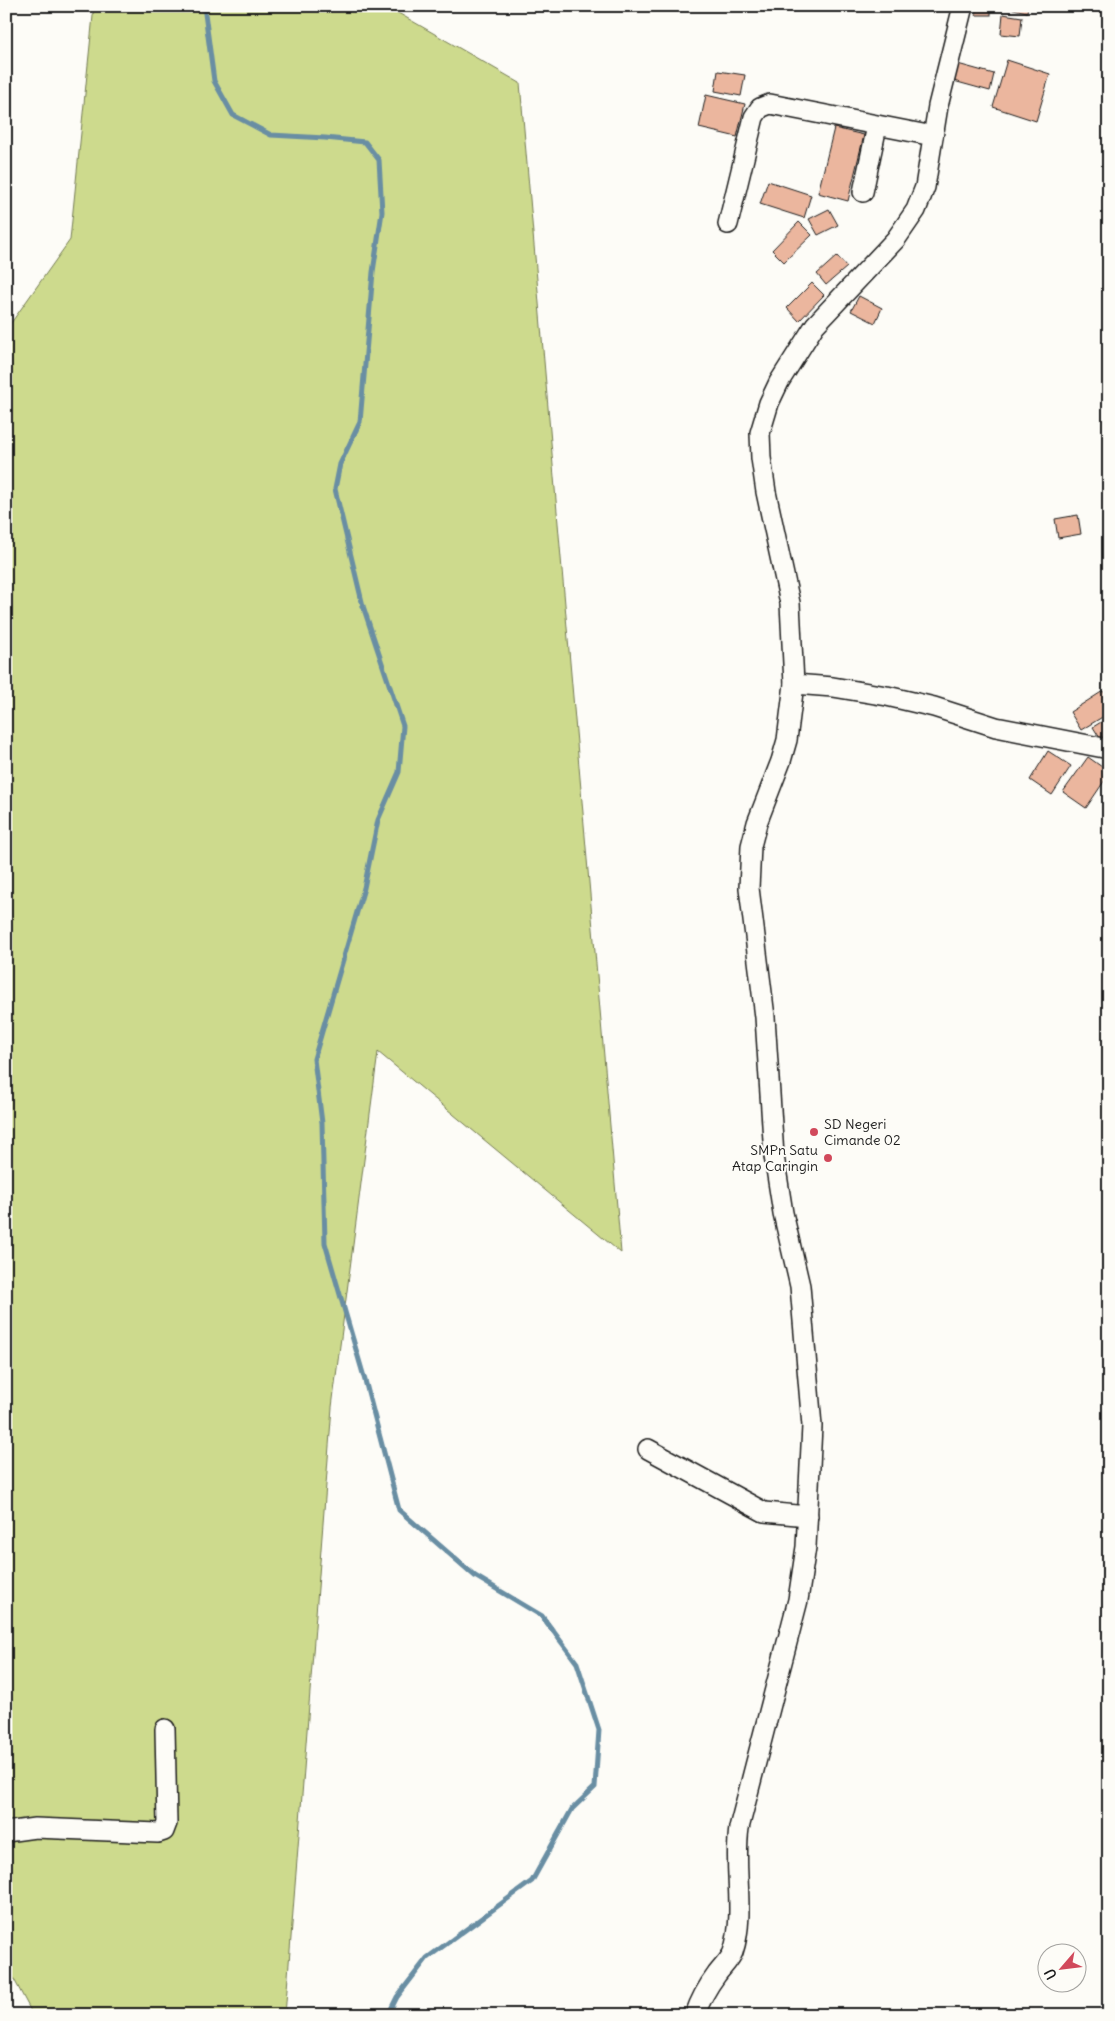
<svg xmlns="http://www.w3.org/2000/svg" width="1115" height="2021" font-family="Delius,sans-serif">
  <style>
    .green { fill: #cdda8d; stroke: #747b54 }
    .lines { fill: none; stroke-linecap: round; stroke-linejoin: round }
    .stream { stroke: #698ea3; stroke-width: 5 }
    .building { fill: #ebb69e; stroke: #1c1c1c }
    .minor-casing { stroke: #1c1c1c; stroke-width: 22 }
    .minor { stroke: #fdfcf7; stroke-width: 19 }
    .poi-dot { fill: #d1495b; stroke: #fdfcf7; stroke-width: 2 }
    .labels { text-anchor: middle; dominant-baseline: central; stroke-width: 4; stroke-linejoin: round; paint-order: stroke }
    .poi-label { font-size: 14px; fill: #1c1c1c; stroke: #fdfcf7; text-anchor: start }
  </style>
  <rect width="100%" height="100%" fill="#fdfcf7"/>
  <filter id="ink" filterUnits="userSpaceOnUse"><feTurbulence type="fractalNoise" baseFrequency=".02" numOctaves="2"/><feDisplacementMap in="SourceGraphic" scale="10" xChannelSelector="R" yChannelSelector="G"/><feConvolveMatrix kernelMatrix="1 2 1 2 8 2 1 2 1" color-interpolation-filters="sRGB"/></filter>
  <g filter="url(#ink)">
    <path class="green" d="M 94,6 L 386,6 L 520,83 L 621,1253 L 378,1052 L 332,1407 L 285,2015 L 33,2015 L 6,1964 L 6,330 L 70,240 Z"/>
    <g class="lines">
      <path class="stream" d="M 204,6 L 214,81 L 233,115 L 271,135 L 325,138 L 365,142 L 379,160 L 382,212 L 373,272 L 360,422 L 340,464 L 335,489 L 363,606 L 403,726 L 399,772 L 378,820 L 364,888 L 314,1059 L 322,1123 L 325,1243 L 366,1384 L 399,1510 L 475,1576 L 542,1616 L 577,1663 L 599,1730 L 595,1787 L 572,1809 L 532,1881 L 427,1958 L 397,1997 L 388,2015"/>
    </g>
    <g class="building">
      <rect x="976" y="6" width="15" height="9"/>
      <path d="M 1000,6 L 1028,6 L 1027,12 Z"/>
      <path d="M 1003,14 L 1022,17 L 1020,36 L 1001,34 Z"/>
      <path d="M 1007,60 L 1050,74 L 1036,121 L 993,107 Z"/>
      <path d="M 954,63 L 994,74 L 990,91 L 950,80 Z"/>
      <path d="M 718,71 L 745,75 L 741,96 L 715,91 Z"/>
      <path d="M 706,95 L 745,104 L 737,137 L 699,128 Z"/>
      <path d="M 834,128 L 864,135 L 848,201 L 818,193 Z"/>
      <path d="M 768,181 L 811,195 L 804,218 L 760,204 Z"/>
      <path d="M 829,209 L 838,225 L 818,235 L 809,219 Z"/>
      <path d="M 799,222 L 812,235 L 784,262 L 772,250 Z"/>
      <path d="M 837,256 L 847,267 L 826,285 L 817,274 Z"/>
      <path d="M 812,283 L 824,295 L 799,321 L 787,308 Z"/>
      <path d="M 859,296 L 882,308 L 875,323 L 851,311 Z"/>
      <path d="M 1078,515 L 1081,534 L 1058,538 L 1055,519 Z"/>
      <path d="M 1103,691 L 1109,700 L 1109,713 L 1081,730 L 1070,712 Z"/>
      <path d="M 1106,719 L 1109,724 L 1109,740 L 1103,743 L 1093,727 Z"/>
      <path d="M 1048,751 L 1071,766 L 1052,795 L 1030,780 Z"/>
      <path d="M 1088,757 L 1109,772 L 1109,774 L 1086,808 L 1063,792 Z"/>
    </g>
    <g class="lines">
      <defs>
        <g id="minor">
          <path d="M 863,192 L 877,126"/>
          <path d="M 728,224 L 754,117 L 760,108 L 770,104 L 933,136"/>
          <path d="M 794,684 L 833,687 L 887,696 L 934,707 L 996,727 L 1109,749"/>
          <path d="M 648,1449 L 764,1512 L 808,1516"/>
          <path d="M 6,1832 L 35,1828 L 158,1833 L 164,1831 L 167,1823 L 165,1729"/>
          <path d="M 695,2015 C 700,2000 708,1986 717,1974 C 722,1967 730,1960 733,1952 C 746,1913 733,1869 739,1828 L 798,1600 L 806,1547 L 812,1426 L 800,1286 L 783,1213 L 774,1156 L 765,1017 L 749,888 L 751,846 L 757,823 L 781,761 L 787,740 L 794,684 L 790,603 L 766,492 L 761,458 L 760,433 L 769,403 L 779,382 L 815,325 L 896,239 L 916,210 L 925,187 L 938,106 L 963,6"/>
        </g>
      </defs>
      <use href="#minor" class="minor-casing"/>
      <use href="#minor" class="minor"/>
    </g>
  </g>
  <g class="poi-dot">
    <circle cx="814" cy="1132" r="5"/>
    <circle cx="828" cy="1158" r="5"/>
  </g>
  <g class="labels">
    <g class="poi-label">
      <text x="824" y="1124">SD Negeri<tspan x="824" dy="16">Cimande 02</tspan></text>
      <text x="818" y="1150" text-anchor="end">SMPn Satu<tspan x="818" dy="16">Atap Caringin</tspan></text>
    </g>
  </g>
  <rect width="1115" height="2021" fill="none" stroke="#fdfcf7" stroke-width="25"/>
  <rect x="12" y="12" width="1090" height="1996" fill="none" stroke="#1c1c1c" stroke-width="2" filter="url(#ink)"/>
  <g transform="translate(1062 1968) rotate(242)"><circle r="24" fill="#fdfcf7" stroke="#a3a29f"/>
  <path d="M0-4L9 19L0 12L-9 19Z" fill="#d1495b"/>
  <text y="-8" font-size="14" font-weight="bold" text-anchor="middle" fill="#1c1c1c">U</text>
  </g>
</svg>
